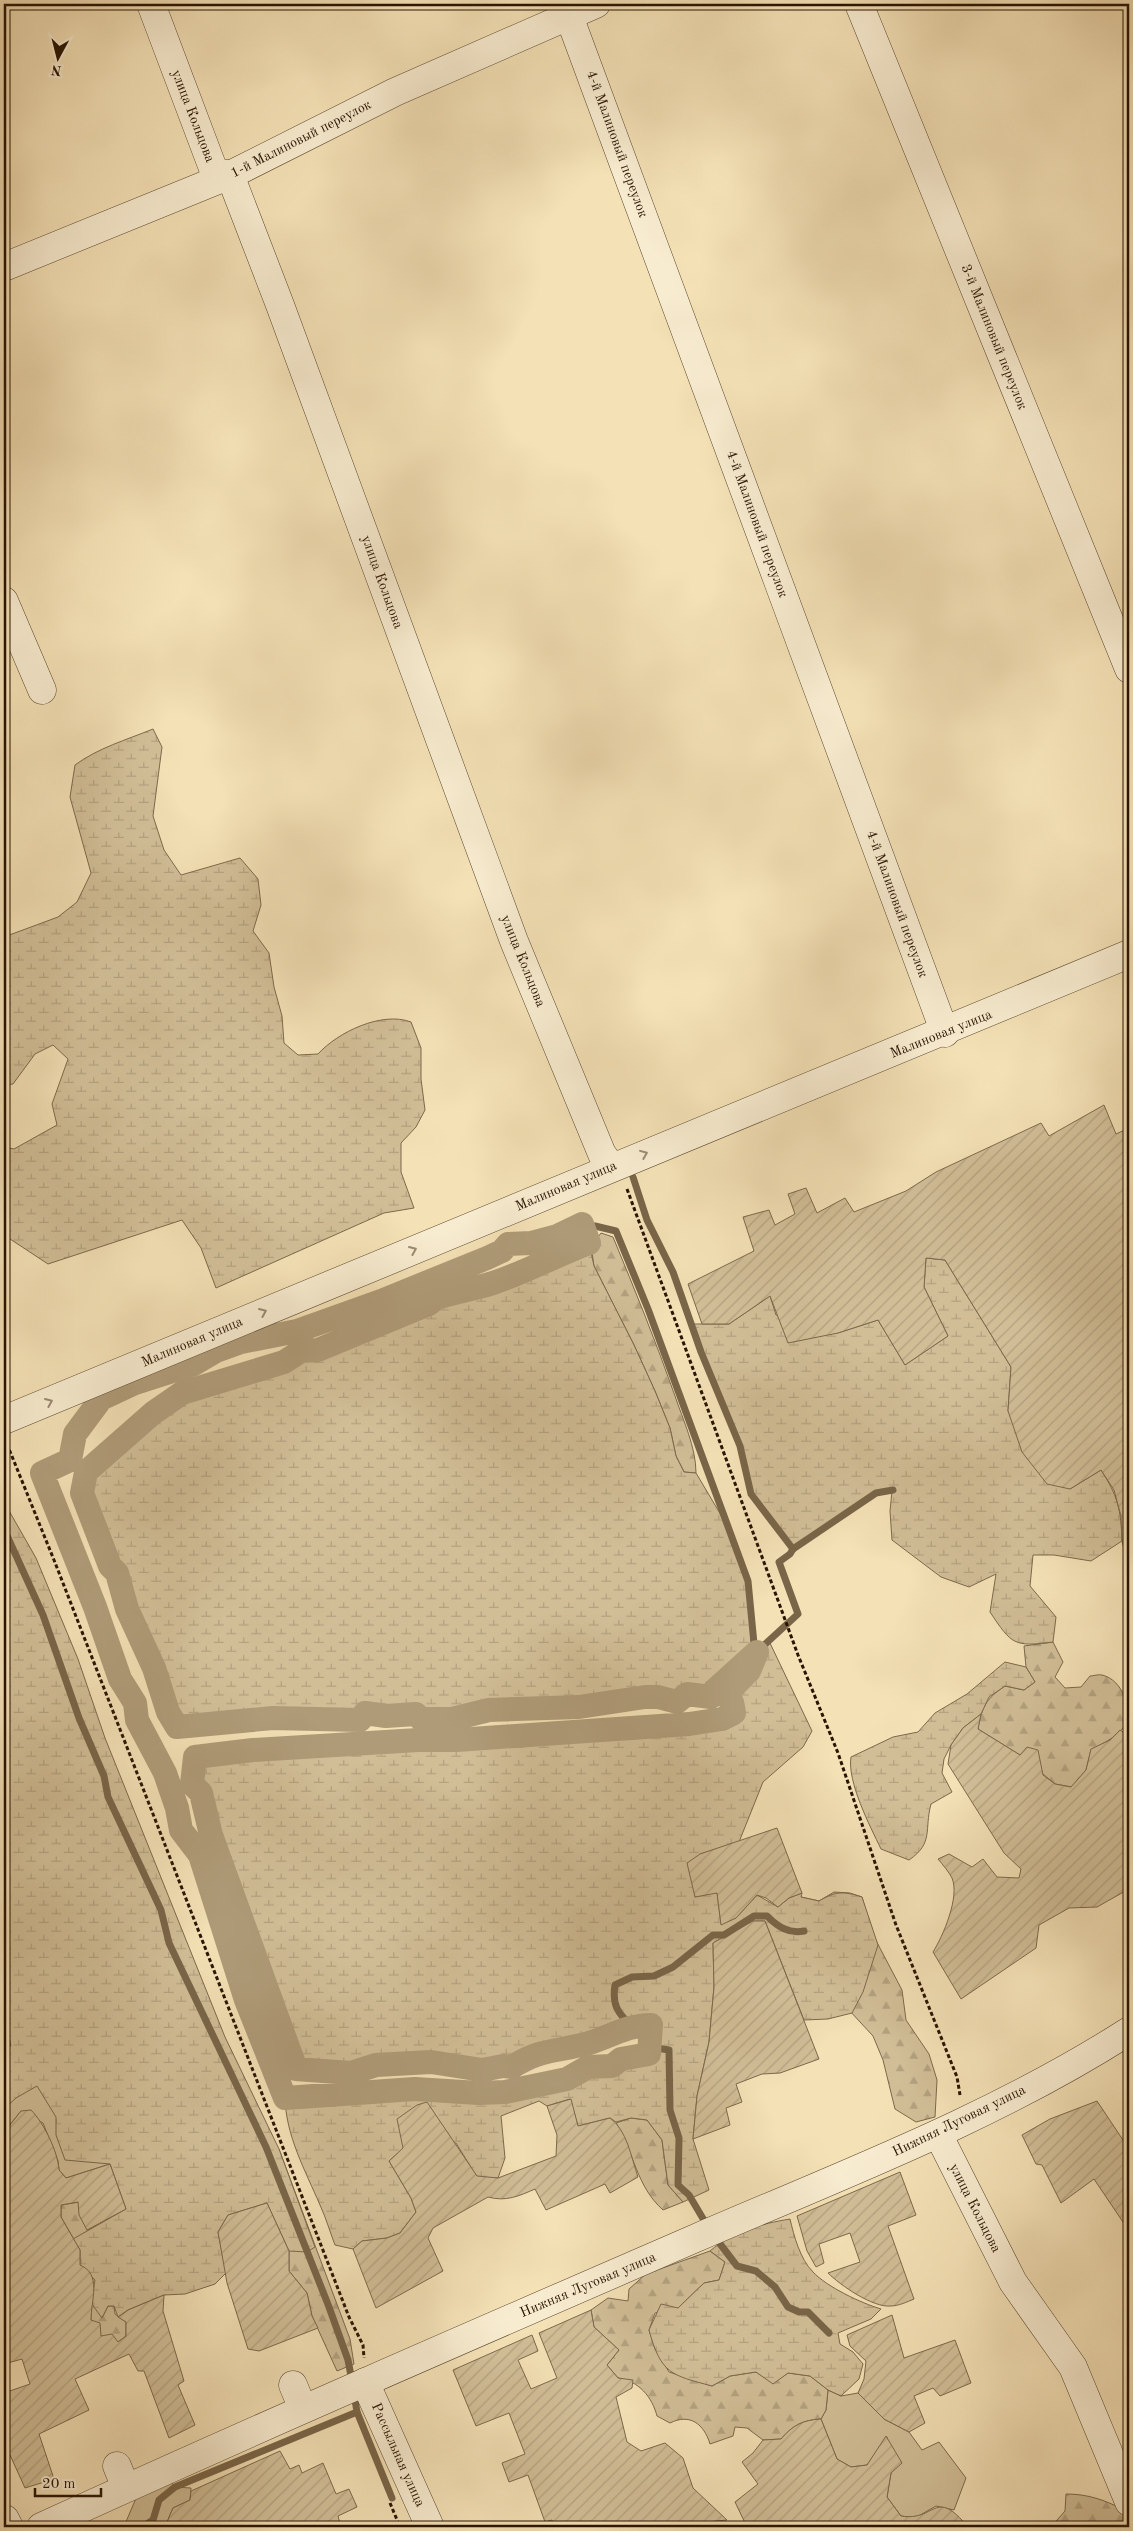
<svg xmlns="http://www.w3.org/2000/svg" width="1133" height="2531" font-family="'Old Standard TT',serif">
  <style>
    .grass { fill: #d1be97; stroke: #7c694c }
    .forest { fill: url(#forest-firs); stroke: #7c694c }
    .wetland { fill: url(#wetland-marsh); stroke: #7c694c }
    .garden { fill: url(#garden-furrows); stroke: #7c694c }
    .lines { fill: none; stroke-linecap: round; stroke-linejoin: round }
    .stream { stroke: #796548; stroke-width: 7 }
    .canal { stroke: #af9b78; stroke-width: 24 }
    .minor-casing { stroke: #5b472e; stroke-width: 29 }
    .path { stroke: #281401; stroke-width: 3; stroke-dasharray: 4 2.5; stroke-linecap: butt }
    .minor { stroke: #f8ecd0; stroke-width: 28 }
    .oneway { stroke: #9a8b73 }
    .labels { text-anchor: middle; dominant-baseline: central; stroke-width: 5; stroke-linejoin: round; paint-order: stroke }
    .street-label { font-size: 14px; fill: #281401; stroke: #f8ecd0 }
  </style>
  <defs>
    <pattern id="forest-firs" width="22" height="20" patternUnits="userSpaceOnUse" patternTransform="scale(1.25)"><rect width="22" height="20" fill="#d1be97"/><path d="M5 1l3.5 6h-7zM16 11l3.5 6h-7z" fill="#b3a280"/></pattern>
    <pattern id="wetland-marsh" width="20" height="14" patternUnits="userSpaceOnUse" patternTransform="scale(1.25)"><rect width="20" height="14" fill="#d1be97"/><path d="M1 5h8M5 5V1M11 12h8M15 12V8" fill="none" stroke="#b3a280"/></pattern>
    <pattern id="garden-furrows" width="10" height="10" patternUnits="userSpaceOnUse" patternTransform="scale(1.25)"><rect width="10" height="10" fill="#d1be97"/><path d="M-1 1l2-2M0 10L10 0M9 11l2-2" fill="none" stroke="#b3a280"/></pattern>
  </defs>
  <rect width="100%" height="100%" fill="#f4e1b6"/>
  <filter id="stains"><feTurbulence type="fractalNoise" baseFrequency=".004" numOctaves="4"/><feColorMatrix values="0 0 0 0 .2 0 0 0 0 .09 0 0 0 0 .02 0 0 0 .5 -.17"/></filter>
  <radialGradient id="worn" r=".72"><stop offset=".6" stop-color="#630" stop-opacity="0"/><stop offset="1" stop-color="#630" stop-opacity=".3"/></radialGradient>
  <g class="grass">
    <path d="M 34,2069 L 110,2164 L 66,2178 L 59,2170 L 58,2161 L 43,2123 L 21,2111 L 9,2126 L 4,2128 L 4,2077 Z"/>
    <path d="M 828,2390 L 841,2396 L 858,2393 L 884,2419 L 909,2432 L 922,2450 L 939,2442 L 966,2478 L 954,2510 L 936,2506 L 915,2518 L 901,2516 L 887,2497 L 891,2473 L 887,2437 L 867,2465 L 851,2467 L 837,2459 L 821,2419 L 826,2410 Z"/>
    <path d="M 170,2480 L 175,2487 L 191,2488 L 190,2500 L 173,2508 L 167,2522 L 127,2527 L 125,2524 L 137,2496 Z"/>
  </g>
  <g class="forest">
    <path d="M 601,1233 L 613,1237 C 635,1290 656,1342 675,1396 C 683,1420 696,1447 696,1473 L 684,1472 L 676,1456 L 670,1428 L 655,1391 L 634,1345 L 594,1266 L 591,1246 Z"/>
    <path d="M 1053,1642 L 1063,1662 L 1055,1677 L 1065,1688 L 1081,1687 L 1090,1676 C 1093,1676 1099,1674 1102,1675 C 1123,1680 1133,1709 1123,1728 C 1115,1738 1102,1744 1091,1750 L 1086,1770 L 1072,1787 L 1055,1784 L 1020,1755 L 978,1729 C 982,1706 986,1699 1005,1686 L 1024,1690 L 1035,1682 L 1026,1667 L 1024,1646 Z"/>
    <path d="M 834,1892 L 850,1893 L 862,1897 L 872,1933 L 902,1990 L 906,2020 L 929,2054 L 937,2080 L 935,2117 L 916,2122 L 895,2109 L 883,2060 L 873,2036 L 836,1996 L 801,1897 L 819,1901 Z"/>
    <path d="M 631,2118 L 647,2120 L 662,2140 L 668,2185 L 683,2202 L 663,2210 C 636,2186 634,2152 616,2123 Z"/>
    <path d="M 279,2149 L 350,2339 L 354,2364 L 337,2371 L 312,2316 L 307,2293 L 289,2271 L 289,2251 Z"/>
    <path d="M 79,2202 L 117,2258 L 103,2316 L 108,2306 L 114,2306 L 115,2314 L 126,2322 L 126,2336 L 118,2342 L 100,2336 L 91,2320 L 91,2303 L 80,2250 L 61,2217 L 61,2205 Z"/>
    <path d="M 710,2251 L 725,2262 L 719,2280 L 704,2283 L 678,2308 L 655,2313 L 649,2330 L 655,2349 L 669,2372 L 712,2386 L 730,2376 L 756,2372 L 773,2383 L 788,2373 L 810,2376 L 828,2390 L 826,2410 L 821,2419 C 803,2420 793,2425 781,2439 L 763,2440 L 747,2428 L 735,2427 L 733,2436 L 710,2444 C 704,2424 690,2413 670,2423 L 657,2416 C 652,2397 639,2381 618,2378 L 607,2365 L 619,2350 L 594,2327 L 591,2310 L 608,2298 L 628,2301 L 629,2289 L 646,2274 Z"/>
    <path d="M 1066,2494 C 1088,2494 1105,2500 1124,2510 L 1129,2527 L 1051,2527 L 1065,2511 Z"/>
  </g>
  <g class="wetland">
    <path d="M 153,729 L 162,747 L 153,816 L 164,850 L 181,875 L 240,858 L 258,879 L 261,905 L 253,931 L 269,953 L 274,987 L 282,1016 L 284,1043 L 298,1055 L 318,1054 C 338,1032 382,1011 411,1022 L 421,1048 L 421,1079 L 425,1110 L 416,1127 L 401,1143 L 401,1172 L 414,1208 L 384,1213 L 216,1288 L 201,1248 L 182,1220 L 48,1264 L 4,1235 L 4,1147 L 14,1149 L 57,1125 L 52,1104 L 68,1059 L 53,1045 L 35,1054 L 13,1084 L 4,1085 L 4,937 L 58,917 L 77,902 L 91,873 L 70,797 L 75,765 C 98,748 126,740 153,729 Z"/>
    <path d="M 589,1243 L 594,1266 L 634,1345 L 655,1391 L 670,1428 L 676,1456 L 684,1472 L 696,1473 L 734,1537 L 748,1581 L 752,1656 L 714,1691 L 711,1697 L 687,1694 L 677,1702 L 658,1697 L 645,1697 L 579,1707 L 489,1710 L 452,1719 L 421,1719 L 416,1714 L 386,1716 L 366,1713 L 360,1720 L 273,1718 L 177,1727 L 168,1712 L 154,1668 L 127,1609 L 117,1573 L 110,1566 L 82,1493 L 86,1472 L 153,1413 L 182,1393 L 284,1362 L 301,1351 L 318,1350 L 429,1304 L 436,1298 L 492,1283 Z"/>
    <path d="M 926,1258 L 945,1260 L 1011,1367 L 1008,1411 L 1070,1489 L 1101,1470 C 1118,1496 1121,1510 1122,1541 L 1091,1561 L 1054,1555 L 1033,1555 L 1030,1586 L 1056,1617 L 1053,1642 C 1014,1647 1012,1645 990,1612 L 996,1574 L 969,1587 L 941,1577 L 892,1540 L 890,1511 L 892,1491 L 876,1493 L 793,1549 L 751,1494 L 740,1446 L 692,1324 L 729,1324 L 770,1296 L 776,1315 L 838,1333 L 878,1320 L 905,1365 L 948,1336 L 924,1287 Z"/>
    <path d="M 4,1502 L 36,1558 L 78,1659 L 105,1738 L 225,2037 L 279,2149 L 315,2247 L 307,2252 L 289,2251 L 267,2203 L 228,2215 L 218,2232 L 226,2273 L 215,2284 L 185,2294 L 164,2295 L 128,2310 L 118,2317 L 114,2306 L 108,2306 L 102,2318 L 91,2303 L 95,2280 L 80,2265 L 80,2250 L 73,2239 L 126,2209 L 110,2164 L 65,2160 L 56,2135 L 56,2117 L 37,2086 L 16,2098 L 4,2109 L 4,2048 L 11,2046 C 5,2019 0,1974 8,1947 L 4,1936 Z"/>
    <path d="M 769,1641 L 812,1731 L 803,1747 L 763,1782 L 739,1842 L 700,1854 L 695,1897 L 717,1892 L 721,1924 L 736,1918 L 757,1895 L 778,1907 L 789,1898 L 802,1893 L 801,1897 L 819,1901 C 836,1891 843,1891 862,1897 L 878,1945 L 863,1992 L 852,2013 L 828,2019 L 804,2020 L 765,1921 L 753,1921 L 713,1943 L 714,1987 L 709,2042 L 697,2096 L 693,2139 L 709,2190 L 683,2202 L 668,2185 L 662,2140 L 647,2120 L 631,2118 L 616,2122 L 610,2118 L 578,2126 L 570,2099 L 547,2106 L 539,2101 L 501,2116 L 505,2158 L 498,2178 L 477,2177 L 456,2143 L 403,2149 L 389,2161 L 411,2198 L 416,2212 L 400,2233 L 387,2238 L 362,2241 L 353,2249 L 335,2245 C 330,2232 326,2218 320,2205 C 305,2170 286,2136 285,2098 L 415,2089 L 479,2093 L 505,2092 L 567,2079 L 588,2067 L 612,2066 L 621,2059 L 649,2054 L 651,2025 C 628,2024 611,2037 589,2043 C 557,2052 542,2048 512,2067 L 503,2066 L 482,2070 L 431,2062 L 376,2065 L 351,2073 L 296,2069 L 211,1835 L 201,1793 L 192,1784 L 195,1757 L 253,1750 L 418,1740 L 457,1740 L 689,1724 L 722,1719 L 734,1713 L 732,1702 L 725,1695 L 749,1671 L 757,1652 Z"/>
    <path d="M 1005,1662 L 1026,1667 L 1035,1682 L 1024,1690 L 1005,1686 L 989,1697 L 981,1714 L 963,1728 L 951,1745 L 944,1759 L 942,1773 L 952,1792 L 931,1804 C 924,1830 934,1843 909,1860 L 881,1849 C 870,1826 847,1782 851,1757 L 893,1737 L 918,1732 L 935,1713 L 967,1694 Z"/>
    <path d="M 790,2219 C 794,2236 800,2259 813,2272 C 827,2287 861,2303 881,2309 L 871,2319 L 838,2333 L 840,2344 L 853,2352 L 863,2364 L 859,2379 L 841,2396 L 828,2390 L 810,2376 L 788,2373 L 773,2384 L 756,2372 L 730,2376 L 712,2386 C 671,2375 661,2374 649,2330 L 661,2304 L 678,2308 L 704,2283 L 719,2280 L 725,2262 L 710,2251 C 734,2231 760,2224 790,2219 Z"/>
  </g>
  <g class="garden">
    <path d="M 1104,1105 L 1116,1134 L 1129,1128 L 1129,1569 L 1122,1541 L 1121,1516 L 1114,1490 L 1101,1470 L 1070,1489 L 1047,1484 L 1022,1452 L 1008,1411 L 1011,1367 L 945,1260 L 926,1258 L 924,1287 L 948,1336 L 905,1365 L 878,1320 L 838,1333 L 788,1343 L 770,1296 L 729,1324 L 702,1324 L 688,1284 L 754,1251 L 743,1217 L 769,1210 L 775,1225 L 795,1214 L 788,1194 L 806,1188 L 817,1213 L 845,1198 L 854,1212 L 906,1191 L 936,1172 L 1041,1123 L 1049,1136 Z"/>
    <path d="M 981,1714 L 978,1729 L 1020,1755 L 1027,1747 L 1038,1750 L 1043,1775 L 1055,1784 L 1071,1787 L 1086,1770 L 1091,1749 L 1110,1740 L 1120,1730 L 1129,1736 L 1129,1889 L 1097,1907 L 1069,1908 L 1039,1925 L 1036,1948 L 961,1999 L 933,1952 C 943,1936 960,1897 952,1878 C 949,1872 943,1865 938,1859 L 949,1854 L 972,1867 L 983,1859 L 997,1877 L 1019,1878 L 1021,1869 L 1004,1853 L 948,1764 L 951,1745 L 963,1728 Z"/>
    <path d="M 777,1828 L 802,1893 L 789,1898 L 778,1907 L 766,1898 L 757,1895 L 736,1918 L 721,1925 L 717,1893 L 695,1897 L 687,1863 L 700,1854 Z"/>
    <path d="M 753,1921 L 765,1921 L 819,2059 L 780,2073 L 762,2074 L 736,2084 L 742,2102 L 726,2108 L 730,2125 L 693,2139 L 697,2096 L 709,2042 L 714,1987 L 713,1943 Z"/>
    <path d="M 571,2099 L 578,2126 L 610,2118 C 627,2130 631,2157 638,2177 L 610,2193 L 605,2184 L 546,2210 L 535,2189 C 519,2196 506,2202 488,2197 L 433,2228 L 428,2238 L 443,2271 L 376,2308 L 353,2249 L 362,2241 L 387,2238 L 400,2233 L 416,2212 L 411,2198 L 389,2161 L 403,2148 L 397,2119 L 417,2105 L 427,2102 L 477,2176 L 498,2178 L 556,2156 L 557,2135 L 547,2106 Z"/>
    <path d="M 1097,2101 L 1129,2149 L 1129,2231 L 1094,2179 L 1061,2203 L 1042,2165 L 1036,2164 L 1022,2135 L 1050,2119 Z"/>
    <path d="M 31,2110 C 44,2123 58,2152 59,2170 L 66,2178 L 110,2164 L 126,2209 L 87,2230 L 79,2215 L 78,2202 L 61,2205 L 61,2217 L 80,2250 L 80,2265 C 102,2274 91,2300 91,2320 L 100,2323 L 101,2336 L 112,2334 L 118,2342 L 126,2336 L 126,2322 L 118,2317 L 128,2310 L 164,2295 L 163,2311 L 184,2381 L 178,2385 L 195,2425 L 169,2438 L 144,2371 L 138,2371 L 129,2354 L 75,2379 L 89,2410 L 39,2434 L 54,2479 L 25,2488 L 10,2455 L 4,2457 L 4,2393 L 30,2384 L 22,2359 L 4,2364 L 4,2128 L 9,2126 L 21,2111 Z"/>
    <path d="M 900,2172 L 916,2215 L 888,2226 L 914,2299 C 907,2302 898,2306 891,2306 C 873,2308 840,2285 828,2273 L 860,2262 L 850,2233 L 819,2244 L 824,2263 L 816,2267 L 807,2251 L 797,2216 Z"/>
    <path d="M 267,2203 L 289,2251 L 289,2271 L 307,2293 L 312,2316 L 318,2328 L 259,2351 L 248,2349 L 227,2283 L 218,2232 L 228,2215 Z"/>
    <path d="M 591,2310 L 594,2327 L 619,2350 L 607,2365 L 618,2378 L 633,2380 L 632,2388 L 616,2397 L 627,2442 L 641,2451 L 665,2443 L 683,2458 L 693,2488 L 727,2520 L 706,2522 L 705,2527 L 555,2527 L 552,2520 L 545,2522 L 528,2475 L 509,2482 L 502,2463 L 525,2454 L 509,2413 L 476,2426 L 453,2370 L 532,2335 L 538,2351 L 518,2360 L 531,2389 L 557,2378 L 539,2333 Z"/>
    <path d="M 892,2315 L 904,2358 L 955,2340 L 971,2383 L 940,2396 L 933,2388 L 914,2396 L 925,2423 L 909,2432 L 884,2419 L 858,2393 L 864,2379 L 866,2361 L 850,2346 L 847,2335 Z"/>
    <path d="M 821,2419 L 837,2459 L 851,2467 L 867,2465 L 886,2436 L 902,2463 L 891,2473 L 887,2497 L 901,2516 C 936,2522 934,2486 968,2527 L 747,2527 L 735,2502 L 758,2484 L 742,2462 L 753,2453 L 763,2440 L 781,2439 C 793,2425 803,2420 821,2419 Z"/>
    <path d="M 280,2451 L 290,2469 L 299,2465 L 302,2473 L 323,2463 L 336,2494 L 349,2489 L 357,2507 L 338,2516 L 341,2527 L 169,2527 L 167,2522 L 173,2508 L 190,2500 L 191,2491 Z"/>
  </g>
  <g class="lines">
    <g class="stream">
      <path d="M 633,1177 L 647,1220 L 673,1272 L 701,1352 L 740,1446 L 751,1494 L 793,1549 L 876,1493 L 893,1490"/>
      <path d="M 575,1233 L 595,1226 L 616,1231 L 648,1309 L 748,1581 L 755,1654"/>
      <path d="M 4,1529 L 43,1615 L 79,1718 L 104,1776 L 108,1797 L 161,1910 L 169,1943 L 266,2147 L 329,2307 L 348,2360 L 352,2381"/>
      <path d="M 711,1697 L 714,1691 L 798,1614 L 779,1562 L 790,1554 L 793,1549"/>
      <path d="M 632,2026 C 617,2013 612,2004 615,1985 L 632,1977 L 654,1976 L 673,1967 L 713,1935 L 724,1935 L 754,1916 L 767,1916 C 778,1927 789,1934 804,1931"/>
      <path d="M 650,2047 L 669,2050 L 670,2110 L 679,2138 L 678,2185 L 689,2195 L 708,2227"/>
      <path d="M 714,2236 L 737,2266 L 756,2271 L 775,2287 L 788,2307 L 799,2312 L 808,2312 L 829,2333"/>
      <path d="M 357,2412 L 392,2498"/>
      <path d="M 142,2527 L 153,2520 L 159,2500 L 175,2487 L 357,2412 L 354,2394"/>
    </g>
    <path class="canal" d="M 582,1224 L 589,1243 C 557,1255 526,1272 493,1283 C 474,1289 455,1292 436,1298 L 429,1304 L 318,1350 L 301,1351 L 284,1362 L 182,1393 L 153,1413 L 86,1472 L 82,1493 L 110,1566 L 117,1573 L 127,1609 L 154,1668 L 168,1712 L 177,1727 L 273,1718 L 360,1720 L 365,1713 L 386,1716 L 416,1714 L 421,1719 L 452,1719 L 489,1710 L 579,1707 L 645,1697 L 658,1697 L 677,1702 L 687,1694 L 711,1697 L 714,1691 L 757,1652 L 749,1671 L 725,1695 L 732,1702 L 734,1713 L 722,1719 L 689,1724 L 457,1740 L 418,1740 L 253,1750 L 195,1757 L 192,1784 L 201,1793 L 211,1835 L 296,2069 L 351,2073 L 376,2065 L 431,2062 L 482,2070 L 503,2066 L 512,2067 C 542,2048 557,2052 589,2043 C 611,2036 628,2025 651,2025 L 649,2054 L 621,2059 L 612,2066 L 588,2067 L 567,2079 L 505,2092 L 479,2093 L 415,2089 L 285,2098 L 246,2000 L 200,1855 L 181,1830 L 177,1808 L 165,1773 L 137,1720 L 135,1703 L 120,1679 L 95,1607 L 42,1473 L 70,1460 L 75,1434 L 101,1399 L 135,1383 L 194,1364 L 216,1351 L 241,1342 L 297,1331 L 381,1301 L 487,1258 L 502,1251 L 508,1244 L 531,1243 L 557,1236 Z"/>
    <defs>
      <g id="minor">
        <path d="M 151,4 L 214,171 L 230,175 L 280,305 L 514,941 L 602,1154 L 612,1167"/>
        <path d="M 859,4 L 1129,669"/>
        <path d="M 569,16 L 945,1033"/>
        <path d="M 4,267 L 230,175 L 395,92 L 596,4"/>
        <path d="M 4,601 L 42,690"/>
        <path d="M 4,1420 L 1129,954"/>
        <path d="M 938,2134 L 1013,2282 L 1073,2367 L 1129,2502"/>
        <path d="M 365,2382 L 430,2527"/>
        <path d="M 293,2385 L 303,2409"/>
        <path d="M 117,2466 L 126,2488"/>
        <path d="M 5,2519 L 9,2527"/>
        <path d="M 41,2527 C 258,2428 477,2333 696,2238 C 842,2175 995,2117 1129,2031"/>
      </g>
    </defs>
    <use href="#minor" class="minor-casing"/>
    <g class="path">
      <path d="M 627,1189 L 798,1655 L 838,1753 L 896,1925 L 957,2077 L 960,2095"/>
      <path d="M 7,1444 L 54,1560 L 349,2317 L 363,2345 L 364,2358"/>
      <path d="M 390,2503 L 400,2527"/>
    </g>
    <use href="#minor" class="minor"/>
  </g>
  <defs><path id="oneway-chevron" d="M-2-3.5L2.5 0L-2 3.5" fill="none" stroke-width="1.6" stroke-linecap="round" stroke-linejoin="round" transform="scale(1.25)"/></defs>
  <g class="oneway">
    <use href="#oneway-chevron" transform="translate(644 1154) rotate(-22)"/>
    <use href="#oneway-chevron" transform="translate(413 1250) rotate(-23)"/>
    <use href="#oneway-chevron" transform="translate(263 1312) rotate(-23)"/>
    <use href="#oneway-chevron" transform="translate(49 1402) rotate(-23)"/>
  </g>
  <g class="labels">
    <g class="street-label">
      <text transform="translate(193 116) rotate(69)">улица Кольцова</text>
      <text transform="translate(301 139) rotate(-27)">1-й Малиновый переулок</text>
      <text transform="translate(617 144) rotate(70)">4-й Малиновый переулок</text>
      <text transform="translate(994 337) rotate(68)">3-й Малиновый переулок</text>
      <text transform="translate(757 524) rotate(70)">4-й Малиновый переулок</text>
      <text transform="translate(382 582) rotate(70)">улица Кольцова</text>
      <text transform="translate(897 904) rotate(70)">4-й Малиновый переулок</text>
      <text transform="translate(523 961) rotate(68)">улица Кольцова</text>
      <text transform="translate(941 1034) rotate(-22)">Малиновая улица</text>
      <text transform="translate(566 1186) rotate(-23)">Малиновая улица</text>
      <text transform="translate(192 1342) rotate(-23)">Малиновая улица</text>
      <text transform="translate(959 2121) rotate(-26)">Нижняя Луговая улица</text>
      <text transform="translate(975 2208) rotate(63)">улица Кольцова</text>
      <text transform="translate(588 2285) rotate(-23)">Нижняя Луговая улица</text>
      <text transform="translate(398 2455) rotate(66)">Рассыльная улица</text>
    </g>
  </g>
  <rect width="1133" height="2531" fill="none" stroke="#f4e1b6" stroke-width="20"/>
  <rect x="5" y="5" width="1123" height="2521" fill="none" stroke="#281401" stroke-width="2.5"/>
  <rect x="10" y="10" width="1113" height="2511" fill="none" stroke="#281401"/>
  <g transform="translate(58 58) rotate(187)" stroke="#f8ecd0" stroke-width="4" paint-order="stroke">
  <path d="M0-4L9 19L0 12L-9 19Z" fill="#281401"/>
  <text y="-8" font-size="14" font-weight="bold" text-anchor="middle" fill="#281401">N</text>
  </g>
  <path d="M35 2488v8h66v-8" fill="none" stroke="#281401" stroke-width="2.5"/>
  <text x="42" y="2488" font-size="15" fill="#281401" stroke="#f8ecd0" stroke-width="4" paint-order="stroke">20 m</text>
  <rect width="100%" height="100%" filter="url(#stains)"/>
  <rect width="100%" height="100%" fill="url(#worn)"/>
</svg>
